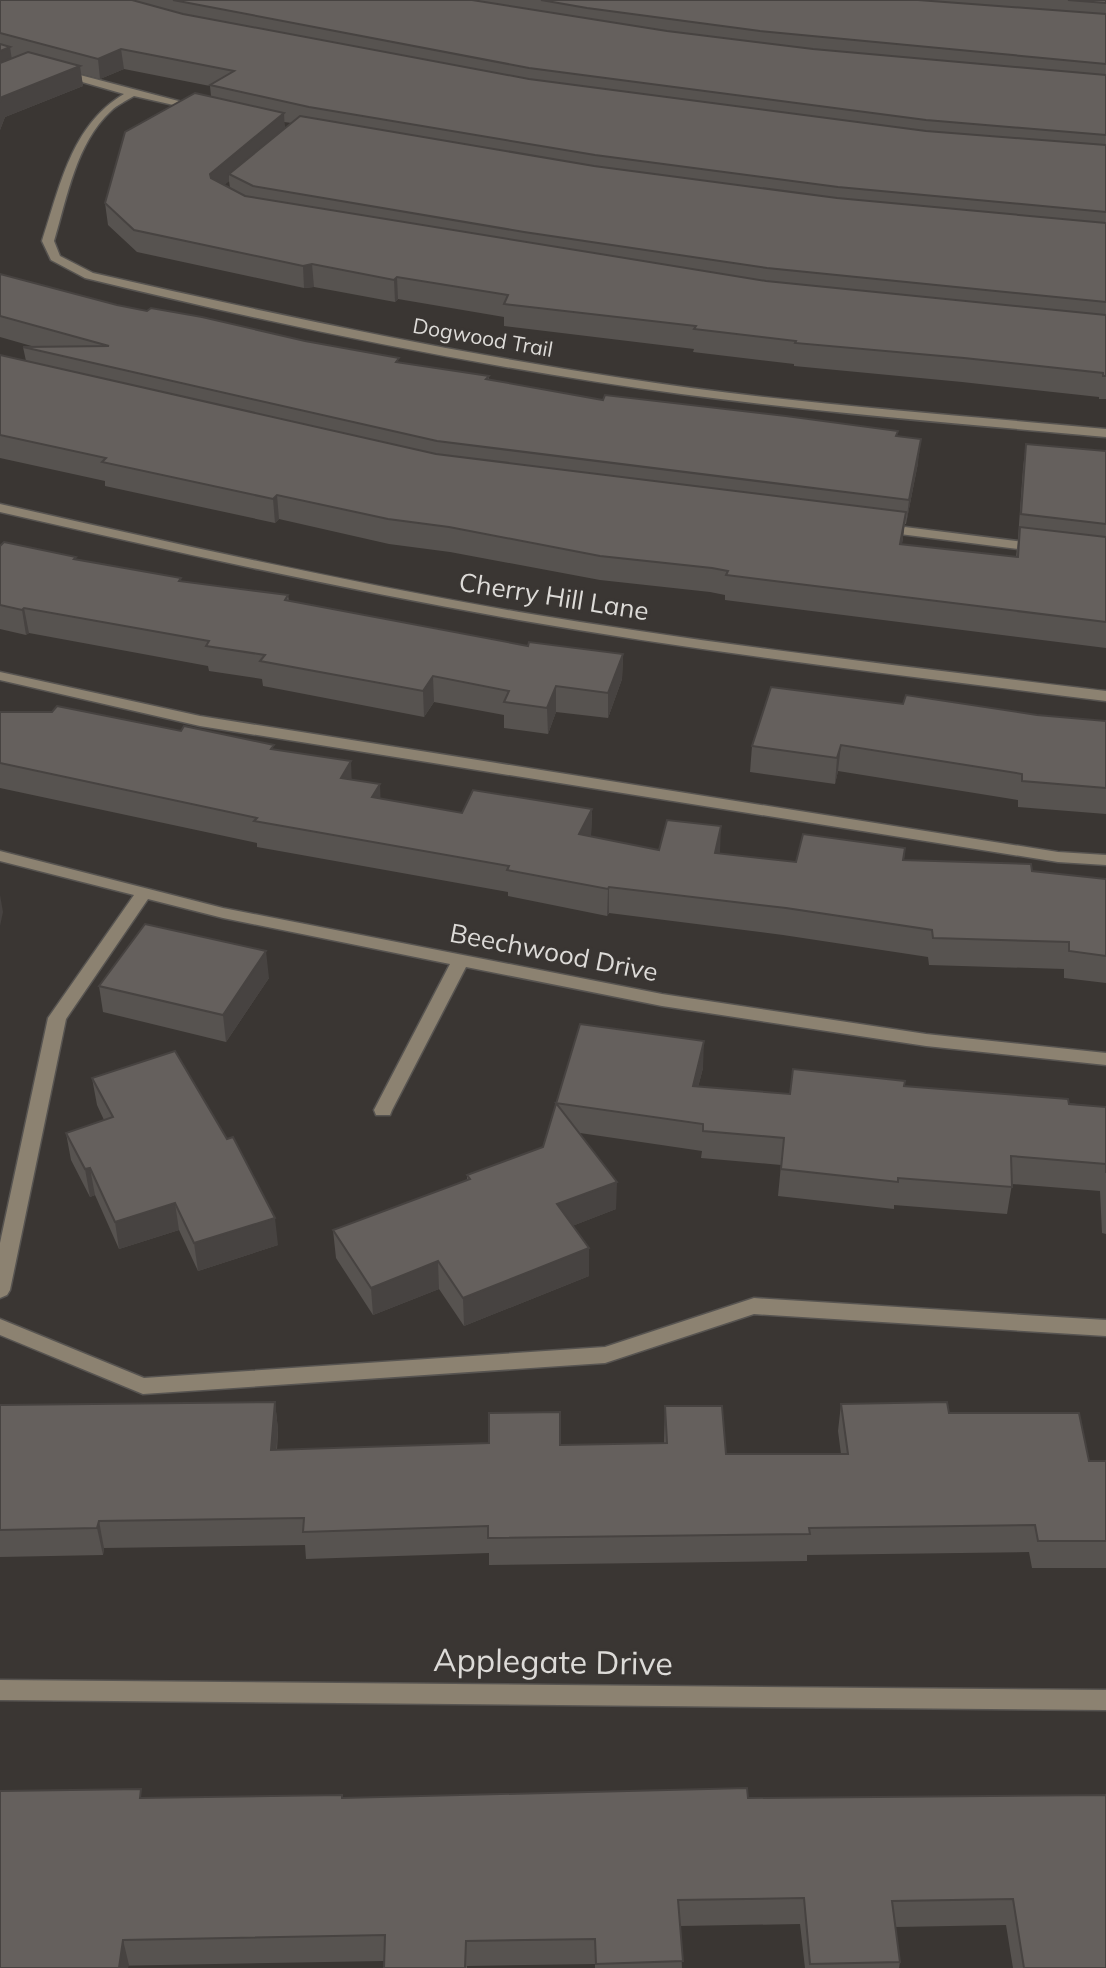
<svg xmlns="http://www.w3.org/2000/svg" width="1106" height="1968" font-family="Mulish,sans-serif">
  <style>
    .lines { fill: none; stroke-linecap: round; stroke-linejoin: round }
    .minor-casing { stroke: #575451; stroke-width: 3 }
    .minor { fill: #8c8271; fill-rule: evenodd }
    .wall { fill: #575350; fill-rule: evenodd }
    .shaded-wall { fill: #474341 }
    .building { fill: #65605d; stroke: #474341; stroke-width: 2 }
    .labels { text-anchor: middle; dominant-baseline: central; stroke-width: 6; stroke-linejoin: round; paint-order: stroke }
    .far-street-label { font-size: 21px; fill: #dddbd8; stroke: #3a3633 }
    .street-label { font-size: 26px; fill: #dddbd8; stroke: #3a3633 }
    .near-street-label { font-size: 32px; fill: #dddbd8; stroke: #3a3633 }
  </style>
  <rect width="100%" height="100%" fill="#3a3633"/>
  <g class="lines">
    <defs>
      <g id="minor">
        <path d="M 61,70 L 205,108 L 200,111 L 134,96 C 126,101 117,105 111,111 C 76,143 67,198 54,241 L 60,256 L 93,273 C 268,313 444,351 622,378 C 782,403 945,414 1106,429 L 1106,437 C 964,424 822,413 681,394 C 481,367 281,326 85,278 L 51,260 L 42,241 C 60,187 71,125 124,94 L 58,75 L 58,71 Z"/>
        <path d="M 0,504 C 172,543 345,582 519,612 C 714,645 910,667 1106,691 L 1106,701 C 910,676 714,654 519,620 C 345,590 172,551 0,512 Z"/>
        <path d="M 881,524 L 1041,544 L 1048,548 L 1041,552 L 876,531 L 874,528 Z"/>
        <path d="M 0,672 L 200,716 L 1058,852 L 1106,855 L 1106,865 L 1058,862 L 200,726 L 0,680 Z"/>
        <path d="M 0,851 L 223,908 L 662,994 L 926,1034 L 1106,1053 L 1106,1065 L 926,1046 L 662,1006 L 466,967 L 392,1110 L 390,1115 L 376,1115 L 374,1110 L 450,964 L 223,918 L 148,899 L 66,1019 L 10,1290 L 7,1295 L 0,1298 L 0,1243 L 48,1018 L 134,895 L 0,861 Z"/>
        <path d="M 754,1298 L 1106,1320 L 1106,1336 L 754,1314 L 605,1363 L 143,1394 L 0,1335 L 0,1319 L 144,1378 L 605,1347 Z"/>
        <path d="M 0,1680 L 1106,1690 L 1106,1710 L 0,1700 Z"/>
      </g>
    </defs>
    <use href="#minor" class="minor-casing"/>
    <use href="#minor" class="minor"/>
  </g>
  <g class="wall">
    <path d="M 0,0 L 1106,0 L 1106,399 L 1099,399 L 1099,397 L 962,382 L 794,366 L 794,364 L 693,352 L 694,349 L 504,326 L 504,317 L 398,299 L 395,302 L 314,287 L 304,288 L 137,252 L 108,225 L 105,203 L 211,96 L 210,86 L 124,69 L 100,79 L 81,74 L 83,86 L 5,117 L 0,130 ZM 284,122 L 292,123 L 285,129 ZM 229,181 L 230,188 L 224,185 Z"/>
    <path d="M 0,274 L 117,305 L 399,362 L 489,376 L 489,380 L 603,400 L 898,436 L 918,463 L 906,524 L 905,524 L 902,544 L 1016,557 L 1018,538 L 1023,468 L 1026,444 L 1106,451 L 1106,648 L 725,600 L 725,595 L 710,592 L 600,580 L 450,552 L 389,544 L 279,519 L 275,523 L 105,486 L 105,481 L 0,458 L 0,355 L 26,361 L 23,347 L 35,347 L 0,337 Z"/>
    <path d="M 0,546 L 182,581 L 288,595 L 289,601 L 528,646 L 623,654 L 622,679 L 608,718 L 556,712 L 548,734 L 504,728 L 504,715 L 434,702 L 424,717 L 263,686 L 262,679 L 209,671 L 208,666 L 29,633 L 26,635 L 0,629 Z"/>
    <path d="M 903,704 L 1106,721 L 1106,814 L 1018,807 L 1018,800 L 838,771 L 835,784 L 750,772 L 752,746 Z"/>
    <path d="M 0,712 L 275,750 L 352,779 L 381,799 L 462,813 L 592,809 L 591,836 L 659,850 L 720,854 L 796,862 L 905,848 L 904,860 L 1032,871 L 1106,879 L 1106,983 L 1064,978 L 1064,969 L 929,965 L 928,957 L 783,935 L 609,913 L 607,916 L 508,896 L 508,892 L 257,847 L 257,843 L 0,788 Z"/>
    <path d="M 269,978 L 226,1042 L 103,1012 L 99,986 Z"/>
    <path d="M 580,1024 L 703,1068 L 698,1087 L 790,1094 L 904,1086 L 1106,1107 L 1106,1234 L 1102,1233 L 1100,1191 L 1012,1184 L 1007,1214 L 894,1205 L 894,1209 L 778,1196 L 781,1165 L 701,1158 L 702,1151 L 580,1133 L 616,1209 L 572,1226 L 589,1276 L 464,1326 L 439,1289 L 373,1315 L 336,1258 L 333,1230 L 467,1180 L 467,1175 L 543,1147 Z"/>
    <path d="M 92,1078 L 278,1245 L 198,1271 L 179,1230 L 119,1249 L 95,1195 L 90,1197 L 71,1160 L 66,1133 L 104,1120 L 97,1105 Z"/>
    <path d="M 275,1402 L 278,1430 L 277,1450 L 664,1443 L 665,1406 L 726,1454 L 841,1454 L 838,1431 L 841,1404 L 949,1413 L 1089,1461 L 1106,1461 L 1106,1568 L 1032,1568 L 1029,1552 L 807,1555 L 807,1561 L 489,1565 L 489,1553 L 306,1559 L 305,1545 L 104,1548 L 103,1555 L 0,1557 L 0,1405 Z"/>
    <path d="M 1106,1795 L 1106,1968 L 1013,1968 L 1006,1925 L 895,1927 L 900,1962 L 899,1968 L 805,1968 L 800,1924 L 680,1926 L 682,1968 L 595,1968 L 595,1964 L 467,1966 L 467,1968 L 384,1968 L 384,1961 L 0,1968 L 143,1798 L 748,1798 Z"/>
  </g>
  <g class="shaded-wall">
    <path d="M 10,47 L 13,67 L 0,73 L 0,48 Z"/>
    <path d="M 121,49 L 124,69 L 100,79 L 98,59 Z"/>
    <path d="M 80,66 L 83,86 L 5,117 L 0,130 L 0,102 L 2,97 Z"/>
    <path d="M 284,113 L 285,133 L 229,174 L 229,181 L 212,195 L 210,174 Z"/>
    <path d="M 312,264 L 314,287 L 304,288 L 303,266 Z"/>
    <path d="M 397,277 L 398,299 L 395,302 L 394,280 Z"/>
    <path d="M 921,439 L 918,463 L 906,524 L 909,500 Z"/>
    <path d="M 277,495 L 279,519 L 275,523 L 273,499 Z"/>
    <path d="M 906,512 L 903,537 L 897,569 L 900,544 Z"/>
    <path d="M 24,608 L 29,633 L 26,635 L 22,610 Z"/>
    <path d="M 623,654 L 622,679 L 608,718 L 608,693 Z"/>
    <path d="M 433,676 L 434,702 L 424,717 L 423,691 Z"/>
    <path d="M 556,686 L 556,712 L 548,734 L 547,708 Z"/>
    <path d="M 841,745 L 838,771 L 835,784 L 837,758 Z"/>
    <path d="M 351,761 L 352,787 L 341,778 Z"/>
    <path d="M 380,784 L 381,810 L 372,797 Z"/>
    <path d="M 592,809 L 591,835 L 579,860 L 579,834 Z"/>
    <path d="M 721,826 L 720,852 L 713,879 L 715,853 Z"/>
    <path d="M 609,887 L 609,913 L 607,916 L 608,889 Z"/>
    <path d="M 0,895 L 3,912 L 0,926 Z"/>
    <path d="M 266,951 L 269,978 L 226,1042 L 223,1015 Z"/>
    <path d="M 704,1041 L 703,1068 L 691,1114 L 693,1086 Z"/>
    <path d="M 90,1168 L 95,1195 L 90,1197 L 85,1169 Z"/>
    <path d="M 617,1182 L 616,1209 L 557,1232 L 557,1204 Z"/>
    <path d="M 175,1203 L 179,1230 L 119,1249 L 115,1222 Z"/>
    <path d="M 275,1218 L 278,1245 L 198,1271 L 194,1243 Z"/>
    <path d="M 589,1248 L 589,1276 L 464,1326 L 463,1298 Z"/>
    <path d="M 438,1261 L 439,1289 L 373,1315 L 371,1288 Z"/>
    <path d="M 275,1402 L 278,1430 L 274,1477 L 271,1450 Z"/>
    <path d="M 99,1521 L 104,1548 L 103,1555 L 97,1528 Z"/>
    <path d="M 123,1940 L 129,1965 L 128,1968 L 119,1968 Z"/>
  </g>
  <g class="building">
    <path d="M 0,0 L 132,0 L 183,14 L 529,79 L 926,131 L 1106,145 L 1106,212 L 838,187 L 595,155 L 309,107 L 210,85 L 234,71 L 121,49 L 98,59 L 0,33 Z"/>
    <path d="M 173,0 L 472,0 L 667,31 L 813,49 L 1106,75 L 1106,135 L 926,120 L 529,68 Z"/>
    <path d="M 541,0 L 918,0 L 1106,14 L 1106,64 L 760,31 L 587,8 Z"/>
    <path d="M 1068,0 L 1106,0 L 1106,3 Z"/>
    <path d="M 0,44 L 10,47 L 0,51 Z"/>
    <path d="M 28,52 L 80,66 L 2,97 L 0,102 L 0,63 Z"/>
    <path d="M 195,93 L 284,113 L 210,174 L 211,178 L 245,196 L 766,281 L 1106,315 L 1106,376 L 1103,376 L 1103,373 L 964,358 L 795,343 L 796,341 L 694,329 L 696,326 L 504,304 L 508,295 L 397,277 L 394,280 L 312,264 L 303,266 L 134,230 L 105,203 L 125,132 Z"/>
    <path d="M 300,116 L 594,166 L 837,198 L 1106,223 L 1106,302 L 767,268 L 524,232 L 253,186 L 229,174 Z"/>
    <path d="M 0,274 L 117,305 L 147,311 L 151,308 L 202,317 L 305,341 L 399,358 L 396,362 L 489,376 L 486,379 L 603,400 L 605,395 L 786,416 L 898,431 L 896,436 L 921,439 L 909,500 L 437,441 L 23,347 L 109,346 L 0,316 Z"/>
    <path d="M 0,355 L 436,454 L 906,512 L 900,544 L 1018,557 L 1020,527 L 1106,537 L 1106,622 L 726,575 L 728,571 L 712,568 L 600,556 L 449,527 L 388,519 L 277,495 L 273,499 L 102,462 L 106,458 L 0,435 Z"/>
    <path d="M 1026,444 L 1106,451 L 1106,524 L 1021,514 Z"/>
    <path d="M 4,542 L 76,557 L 74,559 L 181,578 L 179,581 L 288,595 L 285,600 L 528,646 L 529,642 L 623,654 L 608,693 L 556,686 L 547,708 L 504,702 L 509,691 L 433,676 L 423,691 L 260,661 L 265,655 L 206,646 L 209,641 L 24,608 L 22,610 L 0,605 L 0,546 Z"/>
    <path d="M 771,687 L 903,704 L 906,695 L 1037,715 L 1106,721 L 1106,788 L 1022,781 L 1022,774 L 841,745 L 837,758 L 752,746 Z"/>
    <path d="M 57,706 L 181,731 L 184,726 L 274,745 L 271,749 L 351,761 L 341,778 L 380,784 L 372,797 L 462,813 L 473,790 L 592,809 L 579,834 L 659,850 L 667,820 L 721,826 L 715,853 L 796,862 L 803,834 L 905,848 L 903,860 L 1031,864 L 1032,871 L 1106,879 L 1106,956 L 1069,951 L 1069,942 L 933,938 L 932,930 L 786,908 L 609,887 L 608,889 L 507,870 L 509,866 L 254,821 L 257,818 L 0,763 L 0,712 L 52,712 Z"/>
    <path d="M 145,924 L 266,951 L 223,1015 L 99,986 Z"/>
    <path d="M 580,1024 L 704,1041 L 693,1086 L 790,1094 L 793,1069 L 905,1081 L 904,1086 L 1068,1099 L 1069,1104 L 1106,1107 L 1106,1173 L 1106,1164 L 1011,1156 L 1012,1187 L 898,1178 L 898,1182 L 781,1169 L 784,1138 L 703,1131 L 703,1124 L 556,1103 L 617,1182 L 557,1204 L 589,1248 L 463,1298 L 438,1261 L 371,1288 L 333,1230 L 470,1179 L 467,1175 L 543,1147 Z"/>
    <path d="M 175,1051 L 227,1139 L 233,1137 L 275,1218 L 194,1243 L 175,1203 L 115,1222 L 90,1168 L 85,1169 L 66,1133 L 113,1117 L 92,1078 Z"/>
    <path d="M 275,1402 L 271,1450 L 489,1443 L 489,1413 L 560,1412 L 560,1445 L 667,1443 L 665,1406 L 722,1406 L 726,1454 L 848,1454 L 841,1404 L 947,1402 L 949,1413 L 1079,1413 L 1089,1461 L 1106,1461 L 1106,1541 L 1038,1541 L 1035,1525 L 809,1528 L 810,1534 L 488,1538 L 488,1526 L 303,1532 L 304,1518 L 99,1521 L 97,1528 L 0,1530 L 0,1405 Z"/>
    <path d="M 747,1788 L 748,1798 L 1106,1795 L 1106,1968 L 1024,1968 L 1013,1899 L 892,1901 L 900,1962 L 810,1964 L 804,1898 L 678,1900 L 683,1961 L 596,1964 L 595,1939 L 466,1941 L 465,1968 L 384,1968 L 385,1935 L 123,1940 L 119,1968 L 0,1968 L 0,1791 L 141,1789 L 140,1798 L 342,1795 L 342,1798 Z"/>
  </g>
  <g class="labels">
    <g class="far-street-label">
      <text transform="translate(483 337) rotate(10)">Dogwood Trail</text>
    </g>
    <g class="street-label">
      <text transform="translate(554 596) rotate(9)">Cherry Hill Lane</text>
      <text transform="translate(554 952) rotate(11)">Beechwood Drive</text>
    </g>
    <g class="near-street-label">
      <text transform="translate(553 1661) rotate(1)">Applegate Drive</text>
    </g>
  </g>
</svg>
